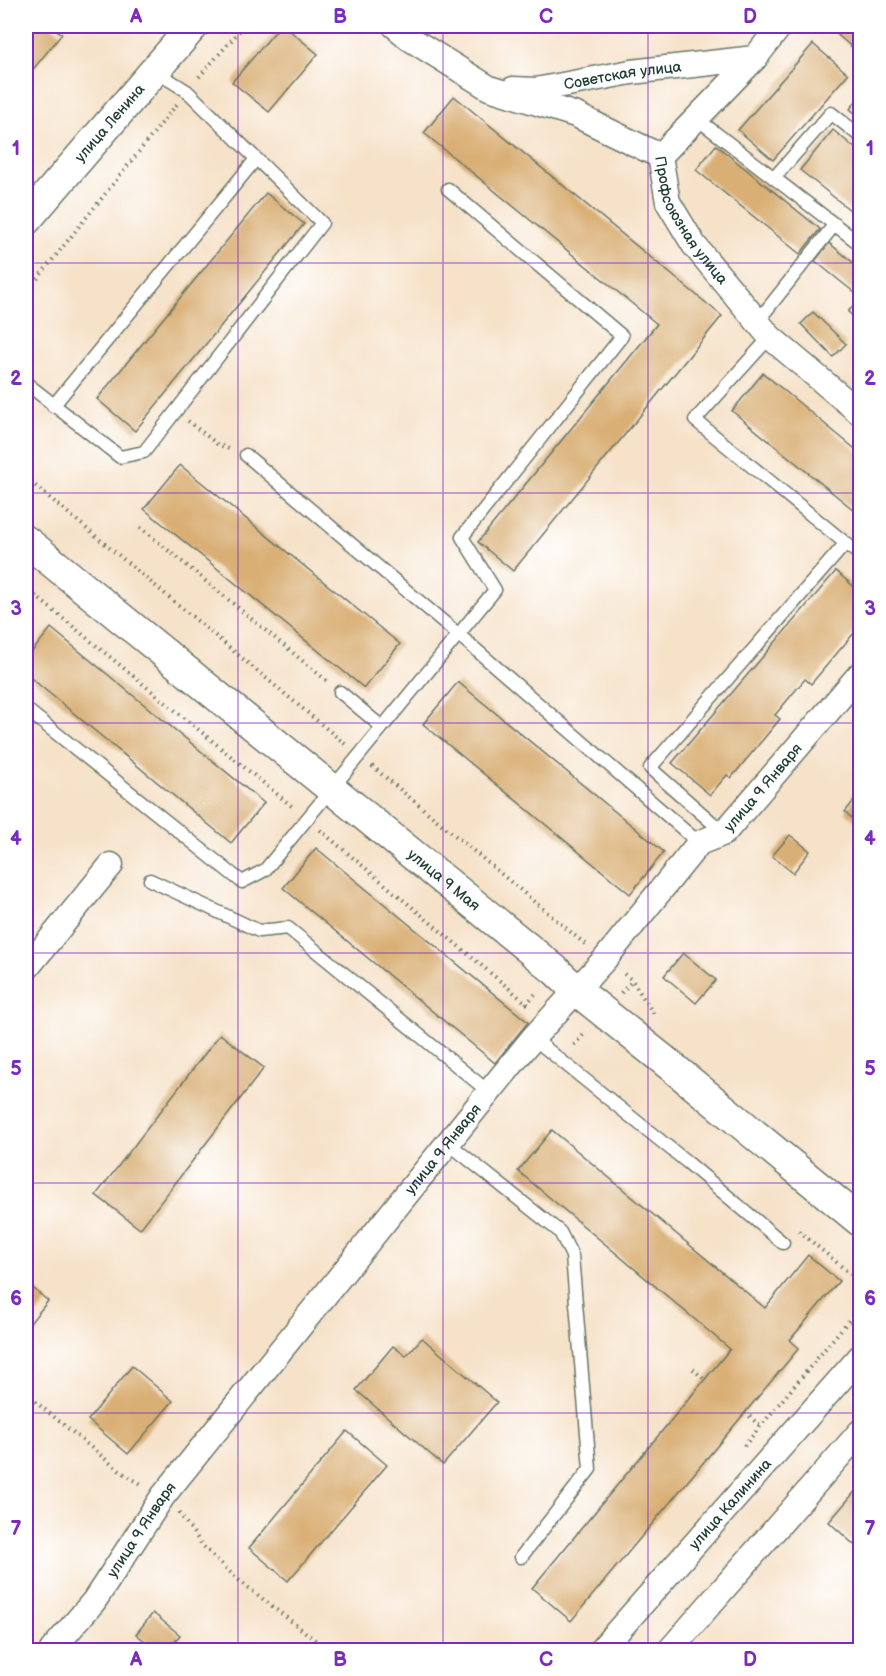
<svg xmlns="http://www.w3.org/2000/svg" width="886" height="1676" font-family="'Balsamiq Sans',sans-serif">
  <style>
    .building { fill: #d9af75 }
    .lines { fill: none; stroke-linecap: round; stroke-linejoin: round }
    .service-casing { stroke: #6a7768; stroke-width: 15 }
    .minor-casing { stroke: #6a7768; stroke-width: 27 }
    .tertiary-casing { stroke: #6a7768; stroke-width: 33 }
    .path { stroke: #6a7768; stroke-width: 4; stroke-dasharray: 1.5 4.5; stroke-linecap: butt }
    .service { stroke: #fff; stroke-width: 12 }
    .minor { stroke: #fff; stroke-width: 24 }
    .tertiary { stroke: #fff; stroke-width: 30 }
    .grid { fill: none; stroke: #7b2cbf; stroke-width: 1.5; stroke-opacity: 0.55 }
    .labels { text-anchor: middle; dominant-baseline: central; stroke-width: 5; stroke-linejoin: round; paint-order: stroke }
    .street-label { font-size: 15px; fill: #1f3d34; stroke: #fff }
    .neatline { fill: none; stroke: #7b2cbf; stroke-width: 2 }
    .grid-label { font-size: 20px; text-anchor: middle; font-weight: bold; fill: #7b2cbf }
  </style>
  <rect width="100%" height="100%" fill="#fff"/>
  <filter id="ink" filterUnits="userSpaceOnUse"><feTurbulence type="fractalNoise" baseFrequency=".0167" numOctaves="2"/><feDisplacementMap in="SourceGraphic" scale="12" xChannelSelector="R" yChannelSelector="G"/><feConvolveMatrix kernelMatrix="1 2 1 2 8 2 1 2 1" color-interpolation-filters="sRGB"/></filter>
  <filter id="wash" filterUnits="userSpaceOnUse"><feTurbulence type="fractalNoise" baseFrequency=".008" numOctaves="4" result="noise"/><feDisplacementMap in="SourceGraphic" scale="24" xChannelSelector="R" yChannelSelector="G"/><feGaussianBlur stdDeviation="1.35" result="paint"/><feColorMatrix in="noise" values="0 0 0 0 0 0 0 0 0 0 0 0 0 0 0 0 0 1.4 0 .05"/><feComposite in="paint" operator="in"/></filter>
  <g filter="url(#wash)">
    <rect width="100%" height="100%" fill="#f6e2c9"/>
    <g id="blocks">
      <g class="building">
        <path d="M 26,26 L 51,26 L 62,34 L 26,78 Z"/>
        <path d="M 280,26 L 284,26 L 318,54 L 269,112 L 232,82 Z"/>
        <path d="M 827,26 L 860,26 L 860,54 Z"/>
        <path d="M 813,44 L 848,74 L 773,160 L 738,130 Z"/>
        <path d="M 454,96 L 722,316 L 513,571 L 478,542 L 657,324 L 424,133 Z"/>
        <path d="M 860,96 L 860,118 L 850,109 Z"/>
        <path d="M 833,130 L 860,152 L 860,218 L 800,170 Z"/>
        <path d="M 716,145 L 820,229 L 800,254 L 696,170 Z"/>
        <path d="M 266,193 L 304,224 L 135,431 L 97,399 Z"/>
        <path d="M 829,243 L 860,268 L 860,297 L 815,261 Z"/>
        <path d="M 860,297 L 860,322 L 848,312 Z"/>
        <path d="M 813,312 L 846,344 L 833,357 L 801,324 Z"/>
        <path d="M 763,373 L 860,453 L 860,515 L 732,411 Z"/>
        <path d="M 180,465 L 400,644 L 364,688 L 144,509 Z"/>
        <path d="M 836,571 L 860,592 L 860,615 L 857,619 L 860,622 L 860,626 L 811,684 L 805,679 L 775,715 L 780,719 L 731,778 L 727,775 L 710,795 L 672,763 Z"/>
        <path d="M 51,628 L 264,803 L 231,843 L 26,674 L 26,659 Z"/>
        <path d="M 458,682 L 664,852 L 630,894 L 423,724 Z"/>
        <path d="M 860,793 L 860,825 L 845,812 Z"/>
        <path d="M 790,835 L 810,851 L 793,873 L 772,856 Z"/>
        <path d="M 316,848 L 528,1022 L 495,1063 L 283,888 Z"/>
        <path d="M 683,953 L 716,980 L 696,1003 L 664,976 Z"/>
        <path d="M 220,1034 L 264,1068 L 140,1229 L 96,1195 Z"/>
        <path d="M 552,1130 L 765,1308 L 808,1255 L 839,1281 L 790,1340 L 799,1348 L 571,1621 L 532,1588 L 730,1349 L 518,1171 Z"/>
        <path d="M 26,1282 L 48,1301 L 26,1328 Z"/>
        <path d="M 422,1338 L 497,1402 L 443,1465 L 356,1390 L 393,1346 L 406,1356 Z"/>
        <path d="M 132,1366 L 173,1401 L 128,1454 L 88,1420 Z"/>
        <path d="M 347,1431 L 387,1465 L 288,1581 L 249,1548 Z"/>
        <path d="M 858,1488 L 860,1490 L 860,1550 L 829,1522 Z"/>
        <path d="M 153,1613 L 180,1635 L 167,1650 L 156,1650 L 136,1634 Z"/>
      </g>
    </g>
  </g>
  <g filter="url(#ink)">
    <use href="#blocks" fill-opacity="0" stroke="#6a7768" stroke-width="1.5"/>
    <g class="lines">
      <defs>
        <g id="service">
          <path d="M 696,118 L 860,244"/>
          <path d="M 774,178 L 831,113 L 860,136"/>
          <path d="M 757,322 L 835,224"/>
          <path d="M 770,337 L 695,420 L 860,555"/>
          <path d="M 26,383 L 120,457 L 144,452 L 322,223 L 187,91 L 155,71"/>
          <path d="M 53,406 L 256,159"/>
          <path d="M 246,455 L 459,635 L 699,843"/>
          <path d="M 340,692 L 382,727"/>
          <path d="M 26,709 L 242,882 L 265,870 L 495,590 L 462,537 L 622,336 L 448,189"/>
          <path d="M 724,833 L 650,768 L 846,543"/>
          <path d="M 150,880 L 259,931 L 288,928 L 489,1092"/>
          <path d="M 533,1038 L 687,1162 L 783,1243"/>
          <path d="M 448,1143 L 560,1232 L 572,1256 L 590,1469 L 521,1557"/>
        </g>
        <g id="minor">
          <path id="s1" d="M 395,26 L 409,38 L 489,88 L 576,115 L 660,156 L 668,202 L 694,245 L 770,337 L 860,413"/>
          <path d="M 755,58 L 780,26"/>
          <path id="s2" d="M 513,89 L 536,90 L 631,72 L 755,58 L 660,156"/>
          <path d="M 26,969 L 111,865"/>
          <path id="s3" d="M 52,1650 L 94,1601 L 163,1496 L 489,1092 L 533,1038 L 605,959 L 699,843 L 724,833 L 860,674"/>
          <path id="s4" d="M 601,1650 L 860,1357"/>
          <path d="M 670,1650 L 860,1432"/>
        </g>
        <g id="tertiary">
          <path id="s5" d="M 26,220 L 193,26"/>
          <path id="s6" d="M 26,541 L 555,970 L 576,990 L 671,1066 L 860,1221"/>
        </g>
      </defs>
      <use href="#service" class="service-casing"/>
      <use href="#minor" class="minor-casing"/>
      <use href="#tertiary" class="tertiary-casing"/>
      <g class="path">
        <path d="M 199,77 L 244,26"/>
        <path d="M 26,293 L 177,104"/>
        <path d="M 188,421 L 217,444 L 229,449"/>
        <path d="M 26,478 L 345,744"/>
        <path d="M 140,527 L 327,681"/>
        <path d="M 26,588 L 294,808"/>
        <path d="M 372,766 L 585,944"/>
        <path d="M 320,830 L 531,1007"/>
        <path d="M 624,974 L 632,980 L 655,1016"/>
        <path d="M 621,993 L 632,981"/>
        <path d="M 526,1004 L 538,991"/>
        <path d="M 574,1045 L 586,1032"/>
        <path d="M 799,1231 L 860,1282"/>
        <path d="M 693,1369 L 705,1380"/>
        <path d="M 26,1394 L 121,1472 L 143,1485"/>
        <path d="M 745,1412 L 761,1427"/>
        <path d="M 744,1446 L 860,1307"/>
        <path d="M 179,1513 L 203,1546 L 236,1578 L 328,1650"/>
      </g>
      <use href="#service" class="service"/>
      <use href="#minor" class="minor"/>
      <use href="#tertiary" class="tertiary"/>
    </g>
  </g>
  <path class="grid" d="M 238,26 L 238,1650M 443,26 L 443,1650M 648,26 L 648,1650M 26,263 L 860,263M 26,493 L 860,493M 26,723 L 860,723M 26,953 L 860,953M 26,1183 L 860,1183M 26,1413 L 860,1413"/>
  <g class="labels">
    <g class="street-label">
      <text stroke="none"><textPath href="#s2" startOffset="111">Советская улица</textPath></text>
      <text stroke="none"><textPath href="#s5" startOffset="128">улица Ленина</textPath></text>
      <text stroke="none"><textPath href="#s1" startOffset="370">Профсоюзная улица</textPath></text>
      <text stroke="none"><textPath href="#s3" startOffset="1122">улица 9 Января</textPath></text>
      <text stroke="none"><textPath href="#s6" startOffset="538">улица 9 Мая</textPath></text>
      <text stroke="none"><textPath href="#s3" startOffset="636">улица 9 Января</textPath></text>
      <text stroke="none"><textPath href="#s4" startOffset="195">улица Калинина</textPath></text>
      <text stroke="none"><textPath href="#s3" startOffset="150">улица 9 Января</textPath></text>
    </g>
  </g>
  <rect width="886" height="1676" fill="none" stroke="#fff" stroke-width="66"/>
  <rect x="33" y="33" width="820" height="1610" class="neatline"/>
  <g class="grid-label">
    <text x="136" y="23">A</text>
    <text x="340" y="23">B</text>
    <text x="546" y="23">C</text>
    <text x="750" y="23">D</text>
    <text x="16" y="155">1</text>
    <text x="870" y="155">1</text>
    <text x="16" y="385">2</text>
    <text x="870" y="385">2</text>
    <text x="16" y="615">3</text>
    <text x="870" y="615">3</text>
    <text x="16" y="845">4</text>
    <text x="870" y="845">4</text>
    <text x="16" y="1075">5</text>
    <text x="870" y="1075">5</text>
    <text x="16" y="1305">6</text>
    <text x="870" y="1305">6</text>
    <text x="16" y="1535">7</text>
    <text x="870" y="1535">7</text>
    <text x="136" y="1666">A</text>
    <text x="340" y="1666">B</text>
    <text x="546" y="1666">C</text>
    <text x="750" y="1666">D</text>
  </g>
</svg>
